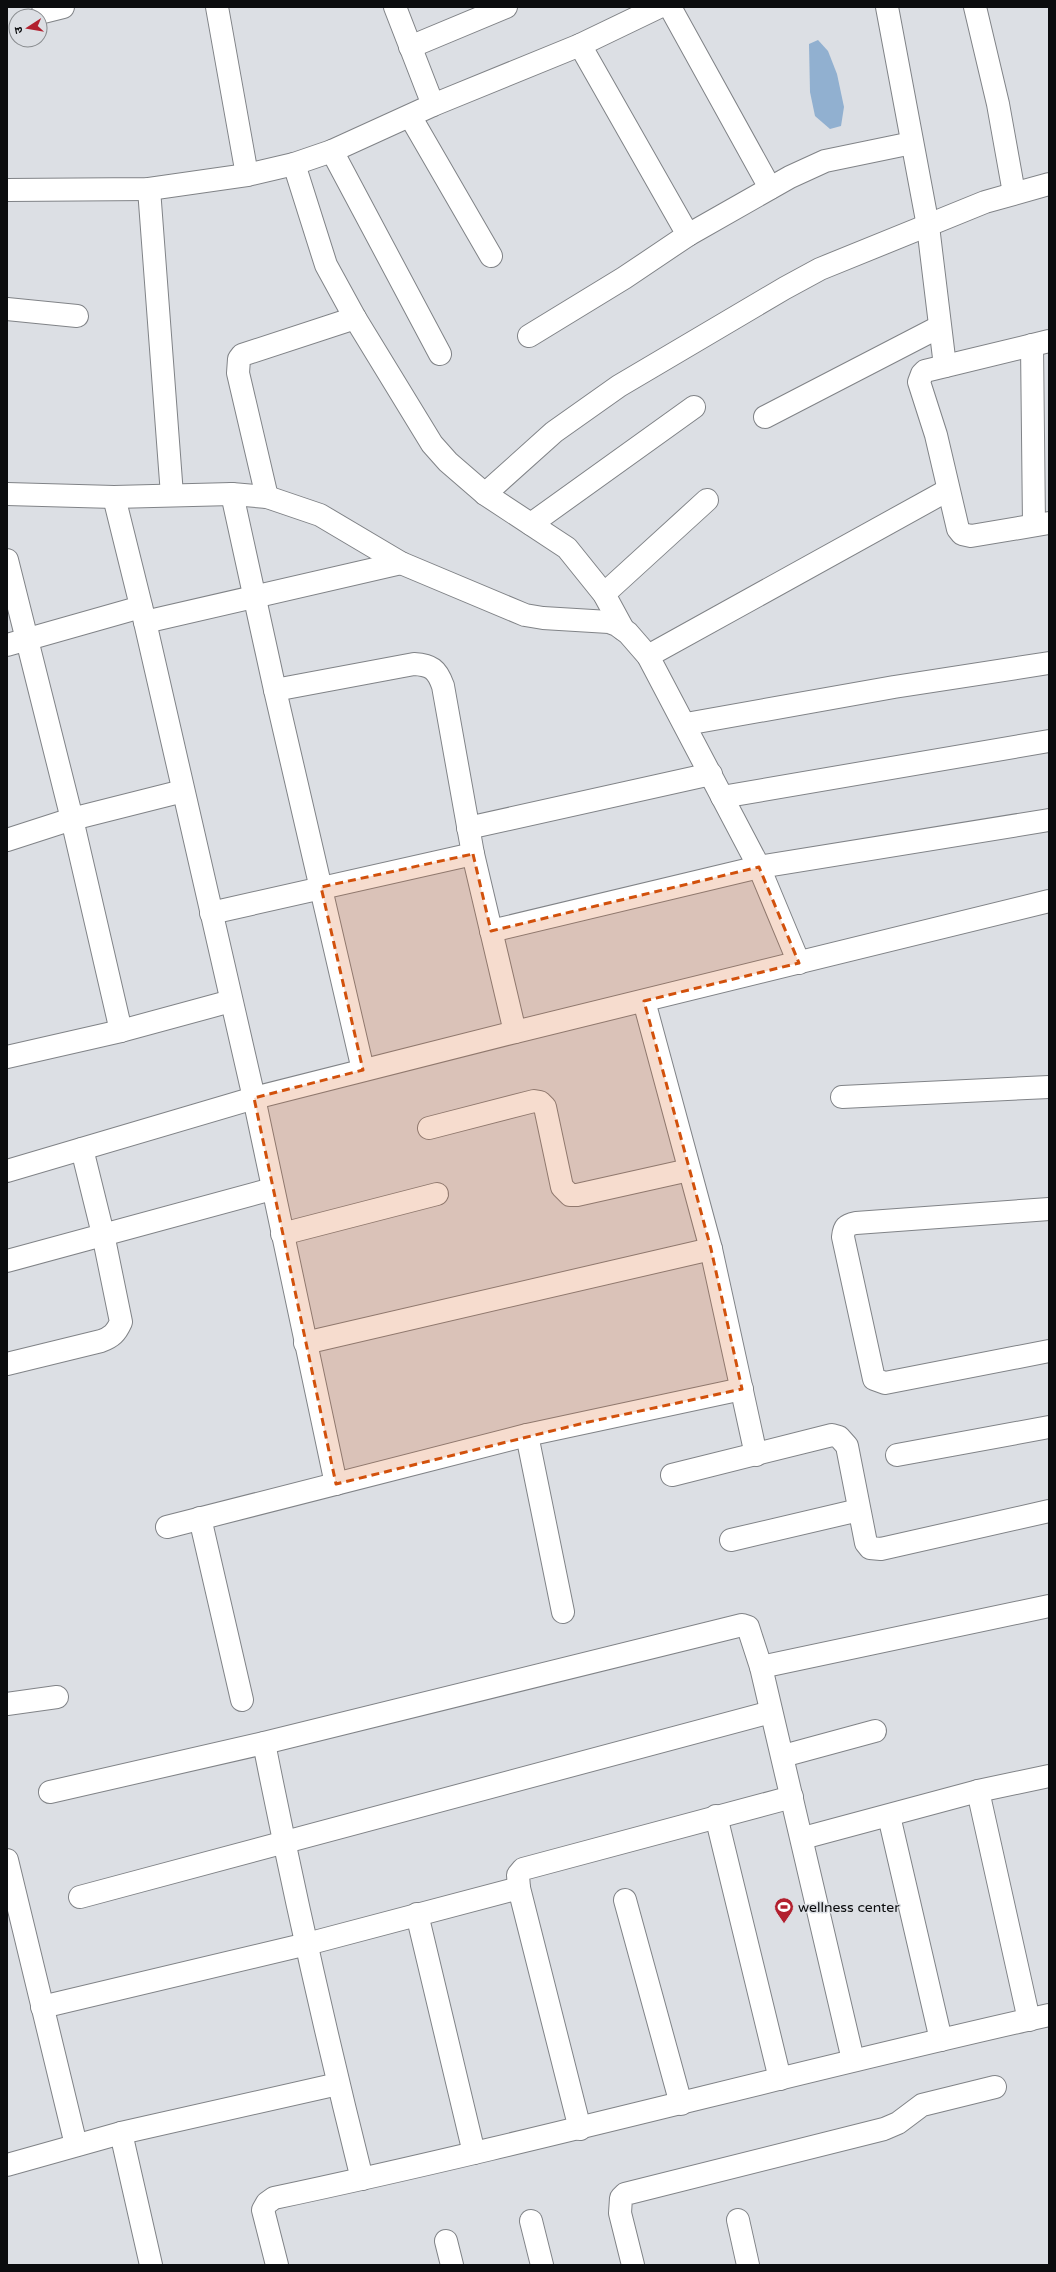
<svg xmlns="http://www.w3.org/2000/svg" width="1056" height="2272" font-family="'Varela Round','Noto Sans Devanagari',sans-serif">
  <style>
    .water { fill: #91b0d0 }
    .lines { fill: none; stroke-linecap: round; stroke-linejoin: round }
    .minor-casing { stroke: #808387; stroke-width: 24 }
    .minor { stroke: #fff; stroke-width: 22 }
    .marked { fill: #d2510c; fill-opacity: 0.2; stroke: #d2510c; stroke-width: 3; stroke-dasharray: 8 5; stroke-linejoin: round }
    .labels { text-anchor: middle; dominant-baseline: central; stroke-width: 3; stroke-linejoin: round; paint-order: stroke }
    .poi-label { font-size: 14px; fill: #0b0c0e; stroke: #dcdfe4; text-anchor: start }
  </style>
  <rect width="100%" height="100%" fill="#dcdfe4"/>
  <path class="water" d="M 818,40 L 828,51 L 837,74 L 844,107 L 841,126 L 830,129 L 815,116 L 810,92 L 809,44 Z"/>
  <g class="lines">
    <defs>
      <g id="minor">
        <path d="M 217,7 L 247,175"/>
        <path d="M 395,7 L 433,105"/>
        <path d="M 670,7 L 770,188"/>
        <path d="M 887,7 L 928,226 L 945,366"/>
        <path d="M 975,7 L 998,104 L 1014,193"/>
        <path d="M 43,12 L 63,7"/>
        <path d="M 580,45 L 688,235"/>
        <path d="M 410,47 L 506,7"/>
        <path d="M 410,116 L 491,256"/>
        <path d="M 332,151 L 440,354"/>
        <path d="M 294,164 L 326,265 L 355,318 L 432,444 L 448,462 L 485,494 L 567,548 L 604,594 L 623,629"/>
        <path d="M 149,189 L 172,495"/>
        <path d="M 7,190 L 149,189 L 247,175 L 294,164 L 332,151 L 433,105 L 580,45 L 659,7"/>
        <path d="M 7,309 L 77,316"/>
        <path d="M 529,336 L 624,278 L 688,235 L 790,177 L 825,161 L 912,143"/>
        <path d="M 1049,341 L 925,371 L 922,374 L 919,382 L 936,435 L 958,529 L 962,534 L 971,536 L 1049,523"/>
        <path d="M 1032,345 L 1034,525"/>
        <path d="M 765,417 L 939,327"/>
        <path d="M 7,494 L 114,497 L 232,494 L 267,497 L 320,515 L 401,563 L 525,615 L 543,618 L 609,622 L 617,625 L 628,633 L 648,656 L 759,867 L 799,963"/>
        <path d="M 232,494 L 275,690 L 363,1070"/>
        <path d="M 485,494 L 554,432 L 619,386 L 785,288 L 820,269 L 985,202 L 1049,184"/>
        <path d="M 114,497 L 145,622 L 254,1098 L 336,1484"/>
        <path d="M 267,497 L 238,373 L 239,359 L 242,355 L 355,318"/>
        <path d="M 531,524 L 694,407"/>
        <path d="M 7,560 L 72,819 L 121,1031"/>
        <path d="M 604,594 L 707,500"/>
        <path d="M 145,622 L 401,563"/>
        <path d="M 7,645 L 141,607"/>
        <path d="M 648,656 L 948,490"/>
        <path d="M 275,690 L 414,664 C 431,665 437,669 443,686 L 473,854 L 515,1032"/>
        <path d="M 686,724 L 894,687 L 1049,663"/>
        <path d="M 722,797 L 1049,741"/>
        <path d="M 468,828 L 711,774"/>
        <path d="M 7,840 L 72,819 L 183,791"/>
        <path d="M 211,913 L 473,854"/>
        <path d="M 491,931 L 759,867 L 1049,820"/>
        <path d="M 644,1001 L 711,1249 L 756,1455"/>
        <path d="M 7,1057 L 121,1031 L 231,1001"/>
        <path d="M 842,1097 L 1049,1087"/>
        <path d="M 429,1128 L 534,1101 L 540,1102 L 545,1107 L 562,1187 L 570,1195 L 577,1195 L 689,1170"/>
        <path d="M 7,1171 L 254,1098 L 515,1032 L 1049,901"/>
        <path d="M 1049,1209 L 856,1223 C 846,1225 844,1227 843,1237 L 874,1379 L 885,1383 L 1049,1351"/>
        <path d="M 282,1234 L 437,1194"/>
        <path d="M 7,1261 L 272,1189"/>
        <path d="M 305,1343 L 711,1249"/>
        <path d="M 7,1364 L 101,1341 C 112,1337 116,1333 121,1322 L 103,1234 L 82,1149"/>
        <path d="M 527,1435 L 563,1612"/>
        <path d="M 897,1455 L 1049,1427"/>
        <path d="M 672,1475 L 832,1435 L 839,1437 L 847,1446 L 866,1543 L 870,1548 L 881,1549 L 1049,1511"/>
        <path d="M 200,1518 L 242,1700"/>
        <path d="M 167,1527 L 527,1435 L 742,1389"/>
        <path d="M 731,1540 L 859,1510"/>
        <path d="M 761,1667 L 1049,1606"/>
        <path d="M 7,1704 L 57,1697"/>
        <path d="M 264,1743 C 293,1889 326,2035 362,2179"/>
        <path d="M 783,1756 L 875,1731"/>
        <path d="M 978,1791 L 1029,2020"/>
        <path d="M 50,1792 L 264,1743 L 742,1625 L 748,1627 L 761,1667 L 853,2060"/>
        <path d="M 716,1816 L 780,2079"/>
        <path d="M 889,1816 L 941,2040"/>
        <path d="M 803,1838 L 978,1791 L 1049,1776"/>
        <path d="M 7,1860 L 76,2145"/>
        <path d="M 80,1897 L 771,1712"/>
        <path d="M 625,1900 L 681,2104"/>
        <path d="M 417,1914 L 474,2153"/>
        <path d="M 42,2007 L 307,1944 L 519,1888"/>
        <path d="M 580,2129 L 519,1888 L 518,1875 L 523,1869 L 792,1797"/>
        <path d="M 121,2133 L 151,2265"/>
        <path d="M 7,2165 L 121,2133 L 338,2084"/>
        <path d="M 738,2220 L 748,2265"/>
        <path d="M 531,2221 L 542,2265"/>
        <path d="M 446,2241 L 452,2265"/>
        <path d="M 277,2265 L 263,2210 L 267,2203 L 274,2198 C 534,2143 790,2073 1049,2015"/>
        <path d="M 633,2265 L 620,2213 L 621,2198 L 625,2194 L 884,2129 L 898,2123 L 922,2105 L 995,2087"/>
      </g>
    </defs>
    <use href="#minor" class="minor-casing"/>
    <use href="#minor" class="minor"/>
  </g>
  <path class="marked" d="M 473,854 L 491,931 L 759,867 L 799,963 L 644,1001 L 711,1249 L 742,1389 L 584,1423 L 336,1484 L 254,1098 L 363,1070 L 321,887 Z"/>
  <defs>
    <symbol id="stadium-pin" viewBox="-11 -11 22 30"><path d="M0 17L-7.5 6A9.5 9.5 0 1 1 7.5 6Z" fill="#b2202f" stroke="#dcdfe4"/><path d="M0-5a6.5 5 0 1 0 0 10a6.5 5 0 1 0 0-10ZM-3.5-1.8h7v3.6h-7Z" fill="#fff"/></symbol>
  </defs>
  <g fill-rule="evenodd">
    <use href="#stadium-pin" x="773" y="1896" width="22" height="30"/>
  </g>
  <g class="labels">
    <g class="poi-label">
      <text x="798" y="1907">wellness center</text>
    </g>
  </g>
  <rect width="1056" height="2272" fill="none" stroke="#0b0c0e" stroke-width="16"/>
  <g transform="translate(28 28) rotate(258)"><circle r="19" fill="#dcdfe4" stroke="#888b8e"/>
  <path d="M0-3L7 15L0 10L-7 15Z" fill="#b2202f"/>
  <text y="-6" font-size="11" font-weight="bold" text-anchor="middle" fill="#0b0c0e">उ</text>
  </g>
</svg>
